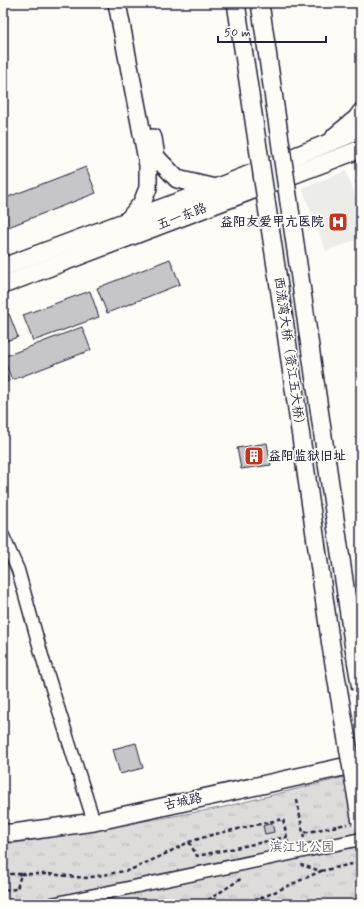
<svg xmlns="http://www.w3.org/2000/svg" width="364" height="907" font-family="Mynerve,'LXGW WenKai TC',sans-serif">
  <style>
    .built { fill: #ecece9 }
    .grass { fill: url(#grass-tufts); stroke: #807f8b }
    .building { fill: #c6c6c8; stroke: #22223b }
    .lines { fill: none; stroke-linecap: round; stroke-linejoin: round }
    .street-casing { stroke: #22223b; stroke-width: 15 }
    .secondary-casing { stroke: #22223b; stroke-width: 20 }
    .path { stroke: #22223b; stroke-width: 2.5; stroke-dasharray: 4 3; stroke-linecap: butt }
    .street { stroke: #fdfcf7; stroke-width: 12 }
    .secondary { stroke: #fdfcf7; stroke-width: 17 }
    .secondary-bridge-casing { stroke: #22223b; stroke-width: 20; stroke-linecap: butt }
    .secondary-bridge { stroke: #fdfcf7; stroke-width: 17 }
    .labels { text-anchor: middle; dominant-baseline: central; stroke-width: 3.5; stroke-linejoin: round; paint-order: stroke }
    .street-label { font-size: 13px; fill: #22223b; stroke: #fdfcf7 }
    .poi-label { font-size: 13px; font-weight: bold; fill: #22223b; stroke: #fdfcf7; text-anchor: end }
    .park-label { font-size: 13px; fill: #5a5a6b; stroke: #fdfcf7 }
  </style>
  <defs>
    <pattern id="grass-tufts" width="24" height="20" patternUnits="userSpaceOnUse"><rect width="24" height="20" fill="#dddcdb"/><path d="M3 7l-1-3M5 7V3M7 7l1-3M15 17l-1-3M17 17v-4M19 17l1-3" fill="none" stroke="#bdbcbd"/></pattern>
  </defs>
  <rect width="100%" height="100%" fill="#fdfcf7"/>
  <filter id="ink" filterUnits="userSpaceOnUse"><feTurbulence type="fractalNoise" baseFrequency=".025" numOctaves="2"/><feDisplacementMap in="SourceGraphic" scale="8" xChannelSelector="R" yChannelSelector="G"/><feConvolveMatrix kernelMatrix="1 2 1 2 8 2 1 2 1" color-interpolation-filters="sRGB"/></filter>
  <g filter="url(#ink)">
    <path class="built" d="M 346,171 L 359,206 L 361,205 L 361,238 L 326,251 L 302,188 Z"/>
    <path class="grass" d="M 361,773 L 361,904 L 3,904 L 3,843 L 16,843 L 220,808 Z"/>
    <g class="building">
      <path d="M 86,167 L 96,193 L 3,229 L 3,199 Z"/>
      <path d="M 361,179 L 361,193 L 356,181 Z"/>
      <path d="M 170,259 L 180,284 L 107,313 L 97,288 Z"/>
      <path d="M 90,291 L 99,317 L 33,341 L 23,315 Z"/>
      <path d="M 9,314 L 18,337 L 3,342 L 3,316 Z"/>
      <path d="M 82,327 L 91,350 L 12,380 L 3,357 Z"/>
      <path d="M 3,366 L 9,381 L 3,384 Z"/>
      <path d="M 267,443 L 271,465 L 241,469 L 237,448 Z"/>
      <path d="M 136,743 L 143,768 L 120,774 L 113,749 Z"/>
      <path d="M 272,823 L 274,832 L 265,834 L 263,826 Z"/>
    </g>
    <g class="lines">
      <defs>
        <g id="street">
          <path d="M 3,536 L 18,570 L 44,663 L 94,822"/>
          <path d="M 52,904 L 361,839"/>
        </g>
        <g id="secondary">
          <path d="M 117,3 L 148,165 L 148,188 L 142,203 L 128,220"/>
          <path d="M 335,136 L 357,118 L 361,112"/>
          <path d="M 153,138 L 156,157 L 177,179 L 215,188"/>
          <path d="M 3,267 L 215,188 L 361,130"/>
          <path d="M 3,285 L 361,149"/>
          <path d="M 3,833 L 13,833 L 94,822 L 361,763"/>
        </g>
      </defs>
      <use href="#street" class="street-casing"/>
      <use href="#secondary" class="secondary-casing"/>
      <g class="path">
        <path d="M 297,800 L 303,833"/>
        <path d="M 304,838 L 303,833 L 347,824"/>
        <path d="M 189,842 L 197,856 L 287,837"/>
        <path d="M 321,871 L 361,862"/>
        <path d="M 3,874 L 21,874 L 17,889 L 3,890"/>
        <path d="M 21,874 L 49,874 L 86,878 L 130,870 L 159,857 L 189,842 L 211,835 L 283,819 L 288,842"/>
        <path d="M 202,904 L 242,878"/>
        <path d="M 248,904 L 321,871 L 301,865"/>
      </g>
      <use href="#street" class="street"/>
      <use href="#secondary" class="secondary"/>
      <defs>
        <g id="secondary-bridge">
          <path d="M 236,3 L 248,81 L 286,333 L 331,646 L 361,823"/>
          <path d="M 260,3 L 353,642 L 361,689"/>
        </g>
      </defs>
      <use href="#secondary-bridge" class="secondary-bridge-casing"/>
      <use href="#secondary-bridge" class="secondary-bridge"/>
    </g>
  </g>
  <defs>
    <symbol id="hospital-square" viewBox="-11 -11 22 22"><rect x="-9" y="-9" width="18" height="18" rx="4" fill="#c8321e" stroke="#fdfcf7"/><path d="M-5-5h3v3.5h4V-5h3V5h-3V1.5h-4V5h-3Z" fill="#fff"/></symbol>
    <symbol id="building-square" viewBox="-11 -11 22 22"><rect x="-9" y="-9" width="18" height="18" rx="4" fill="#c8321e" stroke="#fdfcf7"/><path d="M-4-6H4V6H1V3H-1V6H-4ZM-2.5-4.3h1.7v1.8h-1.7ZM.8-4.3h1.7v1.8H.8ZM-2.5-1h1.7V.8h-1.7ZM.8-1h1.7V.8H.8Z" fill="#fff"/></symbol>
  </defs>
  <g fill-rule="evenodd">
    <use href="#hospital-square" x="327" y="211" width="22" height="22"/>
    <use href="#building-square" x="243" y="445" width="22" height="22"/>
  </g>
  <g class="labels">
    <g class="street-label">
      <text transform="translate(182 217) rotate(-21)">五一东路</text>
      <text transform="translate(289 354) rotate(82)">西流湾大桥（资江五大桥）</text>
      <text transform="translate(183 802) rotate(-12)">古城路</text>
    </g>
    <g class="poi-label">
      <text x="324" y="222">益阳友爱甲亢医院</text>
      <text x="268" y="456" text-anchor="start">益阳监狱旧址</text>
    </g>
    <g class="park-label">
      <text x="302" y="847">滨江北公园</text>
    </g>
  </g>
  <rect width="364" height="907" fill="none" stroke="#fdfcf7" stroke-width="16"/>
  <rect x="8" y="8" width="348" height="891" fill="none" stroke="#22223b" stroke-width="1.5" filter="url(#ink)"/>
  <path d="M218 36v6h108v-6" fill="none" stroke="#22223b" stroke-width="2"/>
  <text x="224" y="36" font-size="12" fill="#22223b" stroke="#fdfcf7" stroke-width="3" paint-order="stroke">50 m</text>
</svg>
